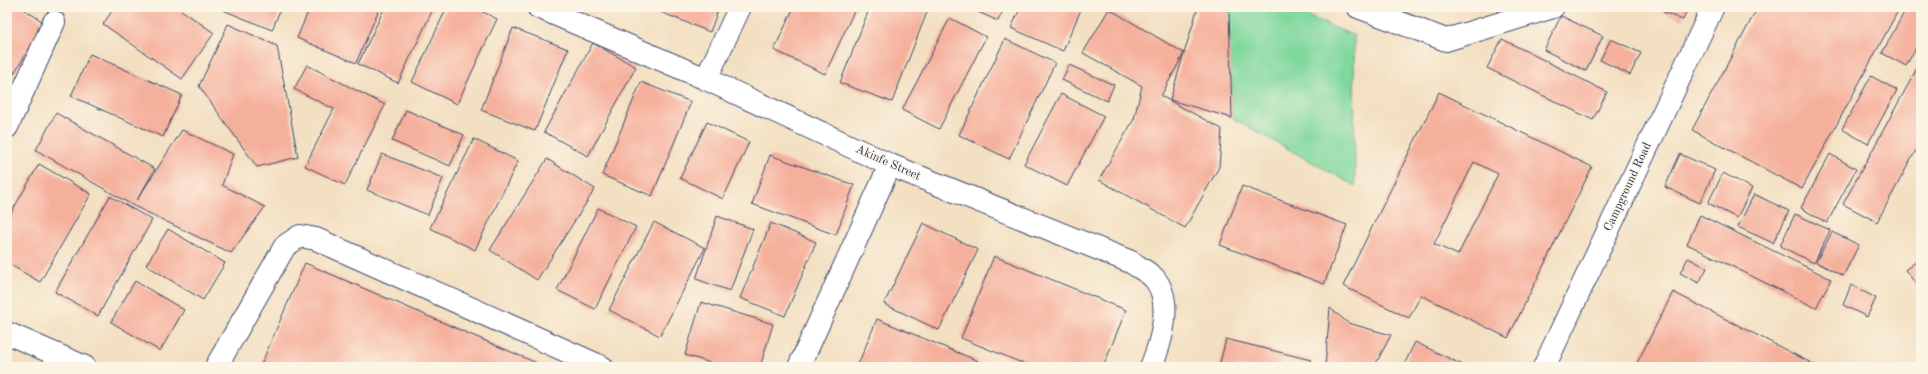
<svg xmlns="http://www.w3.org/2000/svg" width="1928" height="374" font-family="'Old Standard TT',serif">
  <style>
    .green { fill: #80d89e; stroke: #4e847e }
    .building { fill: #f5b09c; fill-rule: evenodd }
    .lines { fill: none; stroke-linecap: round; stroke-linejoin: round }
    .minor-casing { stroke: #3b496d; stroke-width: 24 }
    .minor { stroke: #fff; stroke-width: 22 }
    .labels { text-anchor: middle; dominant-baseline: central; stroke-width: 3; stroke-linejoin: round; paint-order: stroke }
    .street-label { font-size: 12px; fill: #1b2f5e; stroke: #fcf5e5 }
  </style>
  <rect width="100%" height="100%" fill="#fcf5e5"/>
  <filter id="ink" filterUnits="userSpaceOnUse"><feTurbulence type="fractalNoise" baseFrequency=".025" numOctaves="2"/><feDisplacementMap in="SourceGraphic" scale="8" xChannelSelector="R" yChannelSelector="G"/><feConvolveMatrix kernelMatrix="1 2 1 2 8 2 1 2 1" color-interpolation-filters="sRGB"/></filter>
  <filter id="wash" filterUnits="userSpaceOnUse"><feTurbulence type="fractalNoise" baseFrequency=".012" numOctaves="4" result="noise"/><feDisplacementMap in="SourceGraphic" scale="16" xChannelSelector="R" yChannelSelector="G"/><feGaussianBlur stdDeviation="0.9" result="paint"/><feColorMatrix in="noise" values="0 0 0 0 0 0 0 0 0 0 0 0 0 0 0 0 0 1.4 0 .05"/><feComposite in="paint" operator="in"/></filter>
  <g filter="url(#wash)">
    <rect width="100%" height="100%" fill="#f3dfc1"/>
    <path class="green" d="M 1228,7 L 1287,7 L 1354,36 L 1355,186 L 1232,118 Z"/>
    <g id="blocks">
      <g class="building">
        <path d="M 7,7 L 20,7 L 45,23 L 13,75 L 7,72 Z"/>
        <path d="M 115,7 L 177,7 L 214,33 L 182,79 L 103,24 Z"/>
        <path d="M 224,7 L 278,7 L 281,8 L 272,30 L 223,10 Z"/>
        <path d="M 287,7 L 297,7 L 295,11 Z"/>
        <path d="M 310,7 L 380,7 L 356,63 L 297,38 Z"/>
        <path d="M 385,7 L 434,7 L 398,83 L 358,64 Z"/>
        <path d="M 447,7 L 473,7 L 497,19 L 457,104 L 412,82 Z"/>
        <path d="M 648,7 L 719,7 L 710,32 Z"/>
        <path d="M 794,7 L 856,7 L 825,74 L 774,50 Z"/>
        <path d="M 870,7 L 929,7 L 892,102 L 840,83 Z"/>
        <path d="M 967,7 L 1005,7 L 998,21 Z"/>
        <path d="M 1021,7 L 1082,7 L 1063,51 L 1011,28 Z"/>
        <path d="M 1198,7 L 1215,7 L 1229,11 L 1232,118 L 1170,100 Z"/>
        <path d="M 1665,7 L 1688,7 L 1683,20 L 1663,12 Z"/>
        <path d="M 1758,7 L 1900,7 L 1802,189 L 1692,130 Z"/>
        <path d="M 1907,7 L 1921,7 L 1921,38 L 1906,66 L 1882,53 Z"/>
        <path d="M 1109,9 L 1184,53 L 1161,96 L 1222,129 L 1219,167 L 1185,228 L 1099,180 L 1134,119 L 1142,86 L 1083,53 Z"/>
        <path d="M 1561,16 L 1603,36 L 1586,71 L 1544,50 Z"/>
        <path d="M 950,18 L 986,37 L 939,129 L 902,110 Z"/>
        <path d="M 228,24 L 277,46 L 298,157 L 257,167 L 199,86 Z"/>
        <path d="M 513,28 L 568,49 L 535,131 L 481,110 Z"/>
        <path d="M 1005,39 L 1055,63 L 1009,159 L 959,135 Z"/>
        <path d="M 1502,39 L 1607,92 L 1593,120 L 1487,68 Z"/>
        <path d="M 1611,39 L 1641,53 L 1630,75 L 1600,60 Z"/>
        <path d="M 593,43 L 636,67 L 588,156 L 544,132 Z"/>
        <path d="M 90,54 L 182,95 L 163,137 L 71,96 Z"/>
        <path d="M 1921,61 L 1921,141 L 1877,222 L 1843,204 Z"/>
        <path d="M 307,65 L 385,105 L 345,185 L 305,166 L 334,109 L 294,89 Z"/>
        <path d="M 1069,65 L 1114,85 L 1107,101 L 1062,80 Z"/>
        <path d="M 1871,76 L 1897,90 L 1868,144 L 1842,129 Z"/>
        <path d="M 641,82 L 691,102 L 652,196 L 602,175 Z"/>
        <path d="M 1439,92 L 1592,167 L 1508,338 L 1421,295 L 1409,318 L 1343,286 ZM 1474,162 L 1498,174 L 1458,255 L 1434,244 Z"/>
        <path d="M 1061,94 L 1104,116 L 1067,186 L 1024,164 Z"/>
        <path d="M 406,110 L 464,135 L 450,166 L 392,141 Z"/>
        <path d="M 56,113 L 155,169 L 137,200 L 182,130 L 233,154 L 222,185 L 265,207 L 231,253 L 134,206 L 36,150 Z"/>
        <path d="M 707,122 L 749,142 L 723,199 L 680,178 Z"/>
        <path d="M 474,139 L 518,161 L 475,250 L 430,228 Z"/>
        <path d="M 382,154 L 443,178 L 428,215 L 367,190 Z"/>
        <path d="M 1680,154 L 1715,170 L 1700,203 L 1665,187 Z"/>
        <path d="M 1830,154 L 1856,169 L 1827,223 L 1801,208 Z"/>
        <path d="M 770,155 L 854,185 L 836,235 L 752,204 Z"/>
        <path d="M 547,159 L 595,189 L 537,280 L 490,250 Z"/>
        <path d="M 39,164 L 91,194 L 40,282 L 7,263 L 7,220 Z"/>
        <path d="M 1723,173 L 1752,188 L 1737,218 L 1708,203 Z"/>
        <path d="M 1242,186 L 1347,225 L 1324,284 L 1220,245 Z"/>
        <path d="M 1754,194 L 1789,211 L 1773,243 L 1738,227 Z"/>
        <path d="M 110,196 L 152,220 L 98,316 L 55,292 Z"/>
        <path d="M 598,208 L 636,227 L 595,309 L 557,290 Z"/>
        <path d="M 1795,214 L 1830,230 L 1814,263 L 1780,246 Z"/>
        <path d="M 1700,215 L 1831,279 L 1816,308 L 1687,244 Z"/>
        <path d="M 717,216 L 753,229 L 730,291 L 696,279 Z"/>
        <path d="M 654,222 L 705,248 L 660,336 L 609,310 Z"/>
        <path d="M 771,223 L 816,242 L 785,316 L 740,298 Z"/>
        <path d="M 923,223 L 978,250 L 939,330 L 884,304 Z"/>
        <path d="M 168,229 L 225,263 L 203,300 L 146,265 Z"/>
        <path d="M 1832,232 L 1859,245 L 1843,276 L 1816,262 Z"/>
        <path d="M 994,256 L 1126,310 L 1103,367 L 1032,367 L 961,338 Z"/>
        <path d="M 1688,258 L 1707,268 L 1699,283 L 1680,273 Z"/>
        <path d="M 1921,258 L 1921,290 L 1905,270 Z"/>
        <path d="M 305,263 L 546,367 L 260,367 Z"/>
        <path d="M 135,281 L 184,310 L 160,351 L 111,322 Z"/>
        <path d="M 1851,285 L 1876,298 L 1867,317 L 1843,305 Z"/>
        <path d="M 1673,292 L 1819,367 L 1635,367 Z"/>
        <path d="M 701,302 L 773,324 L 760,367 L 724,367 L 685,355 Z"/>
        <path d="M 1330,308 L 1348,323 L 1391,335 L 1374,367 L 1325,367 Z"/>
        <path d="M 877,319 L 978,361 L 975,367 L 857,367 Z"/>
        <path d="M 1226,339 L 1311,360 L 1309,367 L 1219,367 Z"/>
        <path d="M 1415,342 L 1467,367 L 1403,367 Z"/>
      </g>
    </g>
  </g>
  <g filter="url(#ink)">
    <use href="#blocks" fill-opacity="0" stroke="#3b496d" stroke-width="1"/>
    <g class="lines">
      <defs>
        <g id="minor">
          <path d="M 538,7 L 706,79 L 890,165 L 1131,262 C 1138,267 1148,272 1154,278 C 1174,301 1161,343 1151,367"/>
          <path d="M 1358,7 L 1446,40 L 1553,7"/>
          <path d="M 706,79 L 740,7"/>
          <path d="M 7,127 L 54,22"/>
          <path d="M 7,333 L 85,367"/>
          <path d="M 216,367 L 285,246 L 300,236 L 316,239 L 602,367"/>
          <path d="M 799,367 L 890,165"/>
          <path d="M 1544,367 L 1713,7"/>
        </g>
      </defs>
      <use href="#minor" class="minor-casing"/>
      <use href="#minor" class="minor"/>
    </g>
  </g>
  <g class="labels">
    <g class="street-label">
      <text transform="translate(888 163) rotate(24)">Akinfe Street</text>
      <text transform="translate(1628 187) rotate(-65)">Campground Road</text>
    </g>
  </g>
  <rect width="1928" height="374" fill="none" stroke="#fcf5e5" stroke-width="24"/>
</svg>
